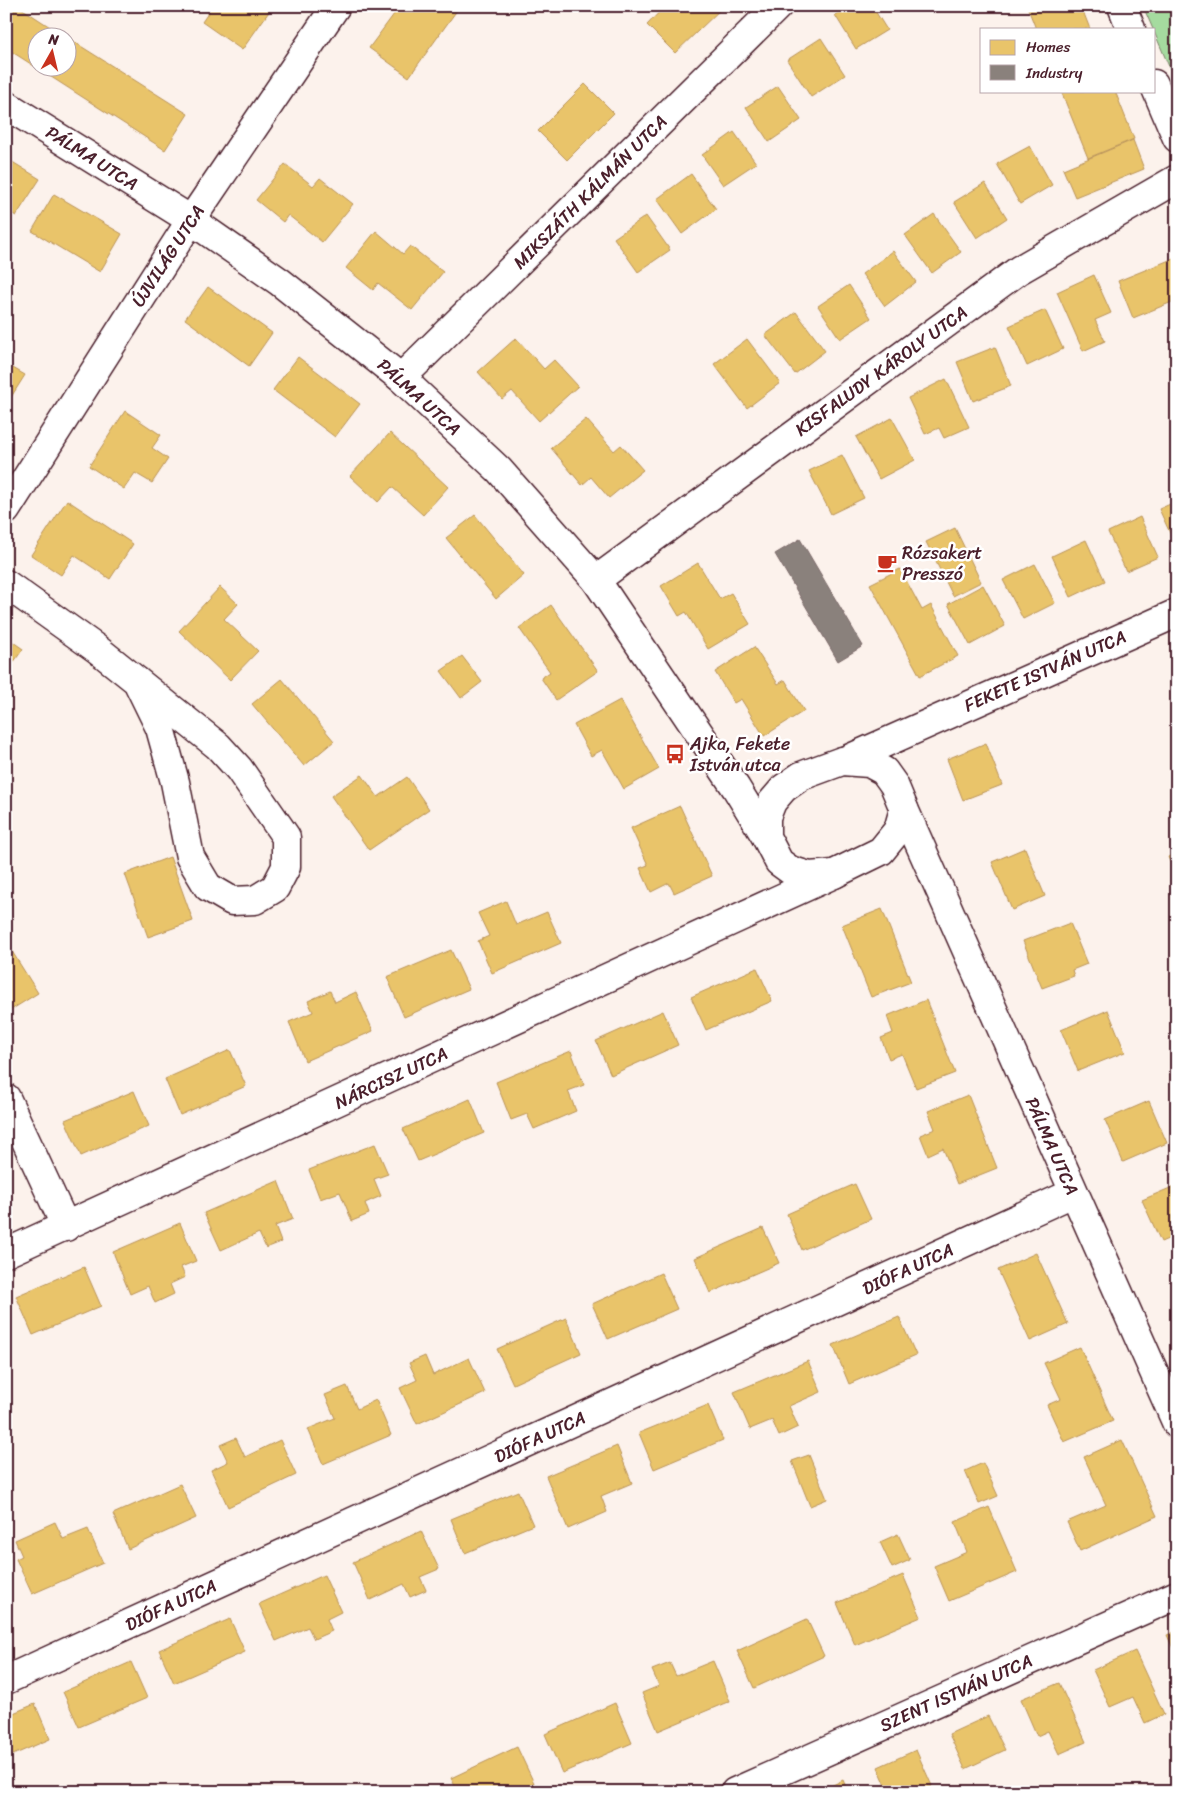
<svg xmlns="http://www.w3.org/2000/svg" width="1183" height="1798" font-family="Sriracha,sans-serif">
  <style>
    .green { fill: #a5db9f; stroke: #787d65 }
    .homes { fill: #e9c46a; stroke: #b99257 }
    .industry { fill: #8a817c; stroke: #776464 }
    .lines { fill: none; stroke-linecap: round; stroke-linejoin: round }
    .street-casing { stroke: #4a1f2b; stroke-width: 31 }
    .secondary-casing { stroke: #4a1f2b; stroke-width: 31 }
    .street { stroke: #fff; stroke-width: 28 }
    .secondary { stroke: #fff; stroke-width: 28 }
    .labels { text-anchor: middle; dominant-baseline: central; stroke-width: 5; stroke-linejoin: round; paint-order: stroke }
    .street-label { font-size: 18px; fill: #4a1f2b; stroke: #fff }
    .poi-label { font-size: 18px; fill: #4a1f2b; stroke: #fff; text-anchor: start }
  </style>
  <rect width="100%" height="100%" fill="#fcf2ec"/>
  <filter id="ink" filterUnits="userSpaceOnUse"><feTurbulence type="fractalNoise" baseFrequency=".02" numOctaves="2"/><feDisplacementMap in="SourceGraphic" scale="10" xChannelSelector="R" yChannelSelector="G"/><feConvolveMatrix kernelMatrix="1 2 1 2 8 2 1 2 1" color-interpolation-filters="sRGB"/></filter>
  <g filter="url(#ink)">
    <path class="green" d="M 1143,6 L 1177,6 L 1177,85 Z"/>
    <g class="homes">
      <path d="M 6,6 L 18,6 L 67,38 L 38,38 L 38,68 L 68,68 L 68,38 L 188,114 L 165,150 L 6,48 Z"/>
      <path d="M 213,6 L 273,6 L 242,50 L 202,22 Z"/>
      <path d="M 400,6 L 460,6 L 409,77 L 369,48 Z"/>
      <path d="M 665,6 L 722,6 L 723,7 L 675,53 L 647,25 Z"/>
      <path d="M 849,6 L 872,6 L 887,30 L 856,49 L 835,15 Z"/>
      <path d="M 1027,6 L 1081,6 L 1090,29 L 1036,29 Z"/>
      <path d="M 821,38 L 845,75 L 811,97 L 787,60 Z"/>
      <path d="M 585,84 L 614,113 L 567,160 L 538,131 Z"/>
      <path d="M 778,86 L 801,120 L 769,142 L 746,107 Z"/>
      <path d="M 1061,91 L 1115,91 L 1134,139 L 1088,158 Z"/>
      <path d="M 734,132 L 756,163 L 723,185 L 702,155 Z"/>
      <path d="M 1133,140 L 1144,169 L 1075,197 L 1063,169 Z"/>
      <path d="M 1030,146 L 1052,185 L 1020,204 L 997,164 Z"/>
      <path d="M 6,158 L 40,179 L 16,216 L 6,210 Z"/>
      <path d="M 285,164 L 313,186 L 320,178 L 353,204 L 322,242 L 288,215 L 283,222 L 256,200 Z"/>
      <path d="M 691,174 L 716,209 L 682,234 L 657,199 Z"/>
      <path d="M 985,183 L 1007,218 L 977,238 L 954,202 Z"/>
      <path d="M 54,194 L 122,234 L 100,272 L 32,231 Z"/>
      <path d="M 934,214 L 961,252 L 932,273 L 905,235 Z"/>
      <path d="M 646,216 L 670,250 L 638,272 L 614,238 Z"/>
      <path d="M 376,231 L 403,254 L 410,246 L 443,272 L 412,310 L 378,283 L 373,290 L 346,268 Z"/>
      <path d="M 893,251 L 916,282 L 885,306 L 862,274 Z"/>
      <path d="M 1177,257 L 1177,300 L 1133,318 L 1118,281 Z"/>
      <path d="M 1094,275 L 1111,313 L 1095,320 L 1105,341 L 1083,351 L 1057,292 Z"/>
      <path d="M 849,285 L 871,318 L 840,339 L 818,306 Z"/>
      <path d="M 208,287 L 272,333 L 249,366 L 185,319 Z"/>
      <path d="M 6,299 L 11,302 L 6,310 Z"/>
      <path d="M 1045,310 L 1063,349 L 1027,366 L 1009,326 Z"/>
      <path d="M 796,312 L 825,351 L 795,374 L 765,335 Z"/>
      <path d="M 516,338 L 544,369 L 554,360 L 578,386 L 539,421 L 512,391 L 502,399 L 478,372 Z"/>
      <path d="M 747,339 L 780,383 L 747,408 L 714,364 Z"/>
      <path d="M 995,347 L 1011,386 L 973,401 L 957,362 Z"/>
      <path d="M 298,357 L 360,404 L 335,437 L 273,390 Z"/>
      <path d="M 6,364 L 25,375 L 6,405 Z"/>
      <path d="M 946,379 L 969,427 L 944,438 L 939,428 L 925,434 L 908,398 Z"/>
      <path d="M 125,411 L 161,435 L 152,448 L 168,459 L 152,483 L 135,473 L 124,489 L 89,466 Z"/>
      <path d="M 892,418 L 915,460 L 879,479 L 856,437 Z"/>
      <path d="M 586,419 L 614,451 L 621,445 L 643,470 L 609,498 L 591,477 L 582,485 L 551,448 Z"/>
      <path d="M 390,433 L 448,487 L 423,515 L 392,487 L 378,502 L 350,476 Z"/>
      <path d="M 842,455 L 864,498 L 831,514 L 809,471 Z"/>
      <path d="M 67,500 L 133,544 L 110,579 L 74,555 L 61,575 L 31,555 Z"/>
      <path d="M 1177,501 L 1177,545 L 1176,546 L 1159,509 Z"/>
      <path d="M 475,515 L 524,575 L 496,599 L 446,538 Z"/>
      <path d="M 1140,517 L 1158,557 L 1126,571 L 1108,532 Z"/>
      <path d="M 955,528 L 981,582 L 953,596 L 926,542 Z"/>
      <path d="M 1086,540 L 1105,581 L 1071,597 L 1052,556 Z"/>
      <path d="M 698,563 L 720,599 L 731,593 L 750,624 L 708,649 L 686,612 L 679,616 L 661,586 Z"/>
      <path d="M 1035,564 L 1055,603 L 1023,619 L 1003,580 Z"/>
      <path d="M 900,569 L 922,610 L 931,605 L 958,656 L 920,676 L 870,584 Z"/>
      <path d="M 983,585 L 1005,626 L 970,645 L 948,604 Z"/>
      <path d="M 220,587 L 238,604 L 224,619 L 258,651 L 230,680 L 179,631 Z"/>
      <path d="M 551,605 L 598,671 L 556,700 L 541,678 L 550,672 L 519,628 Z"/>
      <path d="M 6,637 L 23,649 L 6,673 Z"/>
      <path d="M 754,647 L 778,684 L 785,680 L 804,711 L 764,736 L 741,699 L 734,703 L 715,672 Z"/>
      <path d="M 462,656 L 482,682 L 461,698 L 441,671 Z"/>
      <path d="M 282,679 L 334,741 L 304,766 L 252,704 Z"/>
      <path d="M 620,700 L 659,769 L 624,789 L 602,750 L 591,756 L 574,725 Z"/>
      <path d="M 986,743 L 1002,785 L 963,800 L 947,759 Z"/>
      <path d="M 362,775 L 378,797 L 407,777 L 429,809 L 369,850 L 331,796 Z"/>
      <path d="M 680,806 L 712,876 L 674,893 L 669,883 L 651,892 L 640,868 L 648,865 L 631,828 Z"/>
      <path d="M 1025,848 L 1045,896 L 1012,910 L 992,862 Z"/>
      <path d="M 1177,853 L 1177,872 L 1175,873 L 1168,857 Z"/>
      <path d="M 170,857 L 193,921 L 148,937 L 125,874 Z"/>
      <path d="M 506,901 L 516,925 L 547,912 L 561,943 L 492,973 L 478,941 L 489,936 L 478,913 Z"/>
      <path d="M 882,909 L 911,982 L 871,997 L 842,925 Z"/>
      <path d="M 1070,923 L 1087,964 L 1072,970 L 1074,976 L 1042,988 L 1023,941 Z"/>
      <path d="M 8,945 L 38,993 L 6,1013 L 6,946 Z"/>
      <path d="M 451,950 L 469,989 L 404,1017 L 387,977 Z"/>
      <path d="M 757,968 L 772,1001 L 706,1030 L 691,997 Z"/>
      <path d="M 330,991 L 335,1002 L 356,992 L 373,1031 L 305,1061 L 289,1022 L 313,1012 L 308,1001 Z"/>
      <path d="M 926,1000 L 955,1073 L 916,1088 L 902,1054 L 889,1059 L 881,1038 L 893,1033 L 887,1016 Z"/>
      <path d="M 1108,1010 L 1125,1052 L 1078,1071 L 1061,1030 Z"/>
      <path d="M 663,1011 L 678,1045 L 611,1075 L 596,1041 Z"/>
      <path d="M 230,1050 L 246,1086 L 180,1115 L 165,1079 Z"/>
      <path d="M 571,1051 L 584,1085 L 568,1091 L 576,1111 L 534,1129 L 527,1114 L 511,1120 L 496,1082 Z"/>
      <path d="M 134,1091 L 149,1126 L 81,1156 L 65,1120 Z"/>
      <path d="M 968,1095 L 997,1168 L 957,1184 L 943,1148 L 928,1155 L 920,1135 L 935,1129 L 928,1111 Z"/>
      <path d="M 470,1099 L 484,1133 L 418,1161 L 403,1129 Z"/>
      <path d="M 1149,1101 L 1167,1143 L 1123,1162 L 1105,1120 Z"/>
      <path d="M 375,1144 L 388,1174 L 374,1179 L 381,1196 L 365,1203 L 369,1214 L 352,1221 L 340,1192 L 320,1199 L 309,1170 Z"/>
      <path d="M 278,1181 L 293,1219 L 275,1226 L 281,1242 L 266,1248 L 259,1233 L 221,1250 L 204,1213 Z"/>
      <path d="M 855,1184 L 871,1219 L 802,1250 L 787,1214 Z"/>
      <path d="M 1177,1185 L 1177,1235 L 1161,1242 L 1142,1200 Z"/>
      <path d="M 180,1223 L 196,1261 L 181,1267 L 185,1277 L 170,1284 L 174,1294 L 155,1303 L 148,1286 L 130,1294 L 113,1252 Z"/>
      <path d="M 763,1228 L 779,1263 L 710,1293 L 695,1258 Z"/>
      <path d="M 1036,1253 L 1068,1324 L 1030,1341 L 998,1270 Z"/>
      <path d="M 84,1267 L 101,1306 L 33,1335 L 16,1296 Z"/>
      <path d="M 661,1273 L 677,1309 L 608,1339 L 592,1304 Z"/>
      <path d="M 899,1317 L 916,1355 L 849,1384 L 833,1345 Z"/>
      <path d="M 566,1318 L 581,1353 L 513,1384 L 497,1349 Z"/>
      <path d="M 1080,1347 L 1113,1421 L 1064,1442 L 1047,1405 L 1061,1399 L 1044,1363 Z"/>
      <path d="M 425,1356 L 433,1375 L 469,1358 L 485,1393 L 417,1424 L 400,1388 L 417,1380 L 409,1363 Z"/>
      <path d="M 808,1361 L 821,1392 L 789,1406 L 798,1427 L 779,1436 L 772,1420 L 750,1429 L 734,1392 Z"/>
      <path d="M 347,1386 L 357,1409 L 376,1400 L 391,1435 L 323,1464 L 308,1429 L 335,1418 L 325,1395 Z"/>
      <path d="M 708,1405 L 723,1440 L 654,1469 L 639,1433 Z"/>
      <path d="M 236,1438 L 245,1457 L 280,1440 L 296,1475 L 228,1507 L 211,1470 L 228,1462 L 220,1445 Z"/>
      <path d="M 1122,1440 L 1157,1516 L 1080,1551 L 1067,1522 L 1106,1505 L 1084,1457 Z"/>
      <path d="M 617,1446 L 632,1483 L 601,1496 L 607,1512 L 568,1529 L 546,1476 Z"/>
      <path d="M 809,1455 L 827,1499 L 810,1506 L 792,1461 Z"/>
      <path d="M 983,1463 L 998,1496 L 979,1504 L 965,1471 Z"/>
      <path d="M 180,1484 L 196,1518 L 128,1549 L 113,1514 Z"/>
      <path d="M 518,1491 L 533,1525 L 465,1553 L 451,1519 Z"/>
      <path d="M 989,1507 L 1017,1572 L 949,1601 L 934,1566 L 967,1552 L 955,1522 Z"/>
      <path d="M 55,1522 L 63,1539 L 88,1529 L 103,1563 L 32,1594 L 16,1559 L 22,1556 L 15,1540 Z"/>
      <path d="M 421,1531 L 439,1569 L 420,1577 L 426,1590 L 410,1597 L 404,1584 L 370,1600 L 353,1562 Z"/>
      <path d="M 898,1534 L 910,1560 L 892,1568 L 880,1542 Z"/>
      <path d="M 324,1575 L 341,1612 L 327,1619 L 332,1631 L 314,1639 L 308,1627 L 276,1641 L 259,1604 Z"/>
      <path d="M 903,1575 L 921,1617 L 855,1645 L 837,1603 Z"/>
      <path d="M 230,1619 L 245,1652 L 174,1683 L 159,1650 Z"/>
      <path d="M 807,1619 L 824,1656 L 754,1688 L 737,1651 Z"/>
      <path d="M 1177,1631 L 1177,1657 L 1167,1635 Z"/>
      <path d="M 1135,1651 L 1164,1714 L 1145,1723 L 1133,1697 L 1110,1707 L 1093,1670 Z"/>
      <path d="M 713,1661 L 730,1701 L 658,1731 L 642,1693 L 659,1686 L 652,1670 L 670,1663 L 676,1676 Z"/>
      <path d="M 131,1662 L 147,1698 L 79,1727 L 63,1692 Z"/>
      <path d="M 1059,1683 L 1086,1742 L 1059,1754 L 1048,1731 L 1037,1736 L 1021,1699 Z"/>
      <path d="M 615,1703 L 632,1743 L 562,1773 L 545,1734 Z"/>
      <path d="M 35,1704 L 50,1739 L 6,1758 L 6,1716 Z"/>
      <path d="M 988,1716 L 1005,1750 L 965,1769 L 949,1734 Z"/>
      <path d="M 517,1747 L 534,1783 L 515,1792 L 458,1792 L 451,1778 Z"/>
      <path d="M 916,1750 L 932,1786 L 919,1792 L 889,1792 L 878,1767 Z"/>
      <path d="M 843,1780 L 848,1792 L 819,1792 Z"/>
    </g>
    <path class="industry" d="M 800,539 L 863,646 L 838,661 L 775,554 Z"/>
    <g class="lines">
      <defs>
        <g id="street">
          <path d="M 1122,6 L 1131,29"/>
          <path d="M 1154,84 L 1177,138"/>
          <path d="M 6,105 L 191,220 L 280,282 L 401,378 L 499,470 L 596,580 L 736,788 L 766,837"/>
          <path d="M 401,378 L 778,6"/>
          <path d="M 6,510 L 191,220 L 336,6"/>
          <path d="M 596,580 L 1019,270 L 1177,179"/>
          <path d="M 6,584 L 97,649 L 137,681 L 218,746 L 239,769 L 286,837 L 286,867 L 275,888 L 255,900 L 232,901 L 208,887 L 190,857 L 175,782 L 160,728 L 137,681"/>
          <path d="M 842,761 L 869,763 L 884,771 L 894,785 L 904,809 L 898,830 L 881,851 L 834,874 L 809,876 L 790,870 L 779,862 L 766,837 L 766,817 L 772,802 L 784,788 L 801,776 Z"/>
          <path d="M 844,761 L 1177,613"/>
          <path d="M 904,809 L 1177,1424"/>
          <path d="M 6,1098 L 66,1227"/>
          <path d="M 6,1253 L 834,874"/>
          <path d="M 6,1680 L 1073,1193"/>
        </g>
        <path id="secondary" d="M 735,1792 L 1177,1595"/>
      </defs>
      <use href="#street" class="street-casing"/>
      <use href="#secondary" class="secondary-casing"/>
      <use href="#street" class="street"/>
      <use href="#secondary" class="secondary"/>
    </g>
  </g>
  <defs>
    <symbol id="cafe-bare" viewBox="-9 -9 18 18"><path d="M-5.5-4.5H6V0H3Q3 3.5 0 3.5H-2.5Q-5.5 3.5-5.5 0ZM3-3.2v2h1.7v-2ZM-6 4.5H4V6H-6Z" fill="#c8321e" stroke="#fff" stroke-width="2.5" paint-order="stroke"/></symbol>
    <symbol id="bus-bare" viewBox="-9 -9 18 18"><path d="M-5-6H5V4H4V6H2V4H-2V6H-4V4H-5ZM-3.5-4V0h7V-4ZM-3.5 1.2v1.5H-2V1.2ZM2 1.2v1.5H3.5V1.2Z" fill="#c8321e" stroke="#fff" stroke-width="2.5" paint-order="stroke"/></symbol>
  </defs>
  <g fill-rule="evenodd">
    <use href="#cafe-bare" x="873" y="549" width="28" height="28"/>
    <use href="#bus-bare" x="661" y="740" width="28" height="28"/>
  </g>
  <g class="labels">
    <g class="street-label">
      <text transform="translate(92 158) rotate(32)">PÁLMA UTCA</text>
      <text transform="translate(590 192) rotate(-45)">MIKSZÁTH KÁLMÁN UTCA</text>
      <text transform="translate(168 256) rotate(-57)">ÚJVILÁG UTCA</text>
      <text transform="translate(881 371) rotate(-36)">KISFALUDY KÁROLY UTCA</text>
      <text transform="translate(419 397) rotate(42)">PÁLMA UTCA</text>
      <text transform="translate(1045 671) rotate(-24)">FEKETE ISTVÁN UTCA</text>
      <text transform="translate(391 1078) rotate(-25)">NÁRCISZ UTCA</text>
      <text transform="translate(1052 1146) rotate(66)">PÁLMA UTCA</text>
      <text transform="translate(908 1269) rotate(-25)">DIÓFA UTCA</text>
      <text transform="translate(540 1437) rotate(-25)">DIÓFA UTCA</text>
      <text transform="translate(171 1605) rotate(-25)">DIÓFA UTCA</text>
      <text transform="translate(956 1693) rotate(-24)">SZENT ISTVÁN UTCA</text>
    </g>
    <g class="poi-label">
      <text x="902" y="553">Rózsakert<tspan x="902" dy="21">Presszó</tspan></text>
      <text x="690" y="744">Ajka, Fekete<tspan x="690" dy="21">István utca</tspan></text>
    </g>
  </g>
  <rect width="1183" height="1798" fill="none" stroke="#fff" stroke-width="25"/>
  <rect x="12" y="12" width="1158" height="1773" fill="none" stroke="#4a1f2b" stroke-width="2" filter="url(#ink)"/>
  <rect x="980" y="28" width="175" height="65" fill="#ffffff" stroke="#b7a5aa"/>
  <rect x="990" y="40" width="25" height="15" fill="#e9c46a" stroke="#b7a5aa"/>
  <text x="1026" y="52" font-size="15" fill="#4a1f2b">Homes</text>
  <rect x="990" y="65" width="25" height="15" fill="#8a817c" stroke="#b7a5aa"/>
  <text x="1026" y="78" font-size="15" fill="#4a1f2b">Industry</text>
  <g transform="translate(52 52) rotate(8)"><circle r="24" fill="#ffffff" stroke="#b7a5aa"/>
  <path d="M0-4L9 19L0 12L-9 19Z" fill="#c8321e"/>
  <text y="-8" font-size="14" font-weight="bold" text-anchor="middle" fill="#4a1f2b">N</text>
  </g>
</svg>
